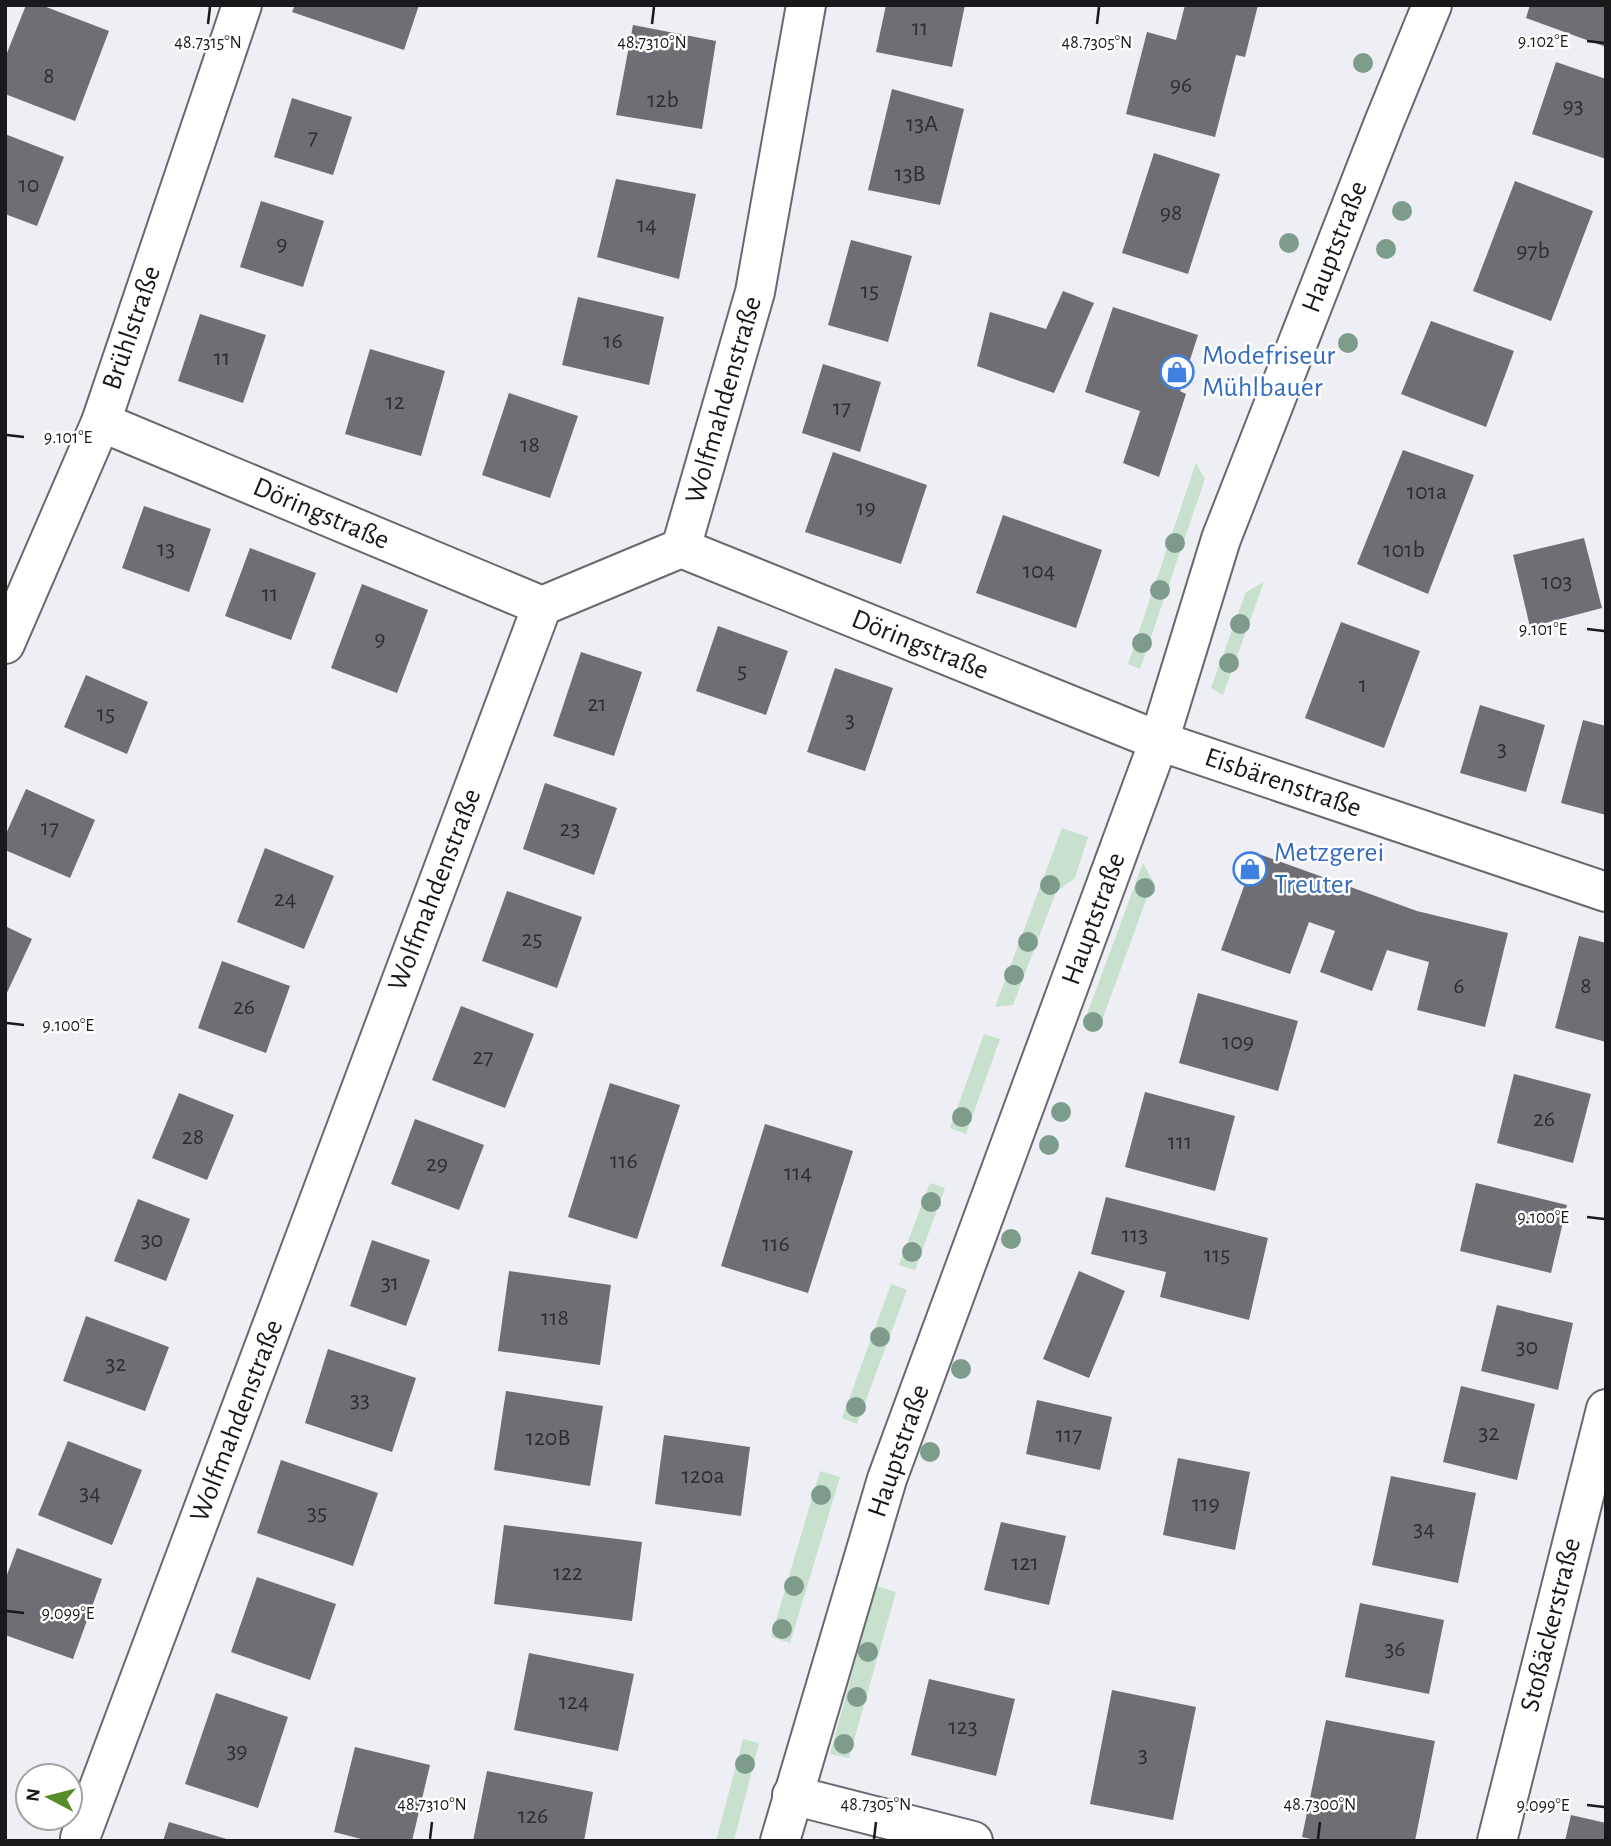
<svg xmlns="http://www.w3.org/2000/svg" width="1611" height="1846" font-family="'Alegreya Sans',sans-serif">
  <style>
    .green { fill: #c8e1ce }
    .building { fill: #6e6e74 }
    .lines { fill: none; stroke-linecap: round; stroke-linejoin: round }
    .minor-casing { stroke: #68686f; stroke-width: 42 }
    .secondary-casing { stroke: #68686f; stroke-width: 42 }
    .minor { stroke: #fff; stroke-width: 38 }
    .secondary { stroke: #fff; stroke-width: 38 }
    .tree { fill: #7d9c8b }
    .ticks { fill: none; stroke: #19191b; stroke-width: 2.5 }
    .labels { text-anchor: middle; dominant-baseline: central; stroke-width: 5; stroke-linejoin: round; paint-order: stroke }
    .number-label { font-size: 24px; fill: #2e2e31 }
    .street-label { font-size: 28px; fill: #19191b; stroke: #fff }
    .shop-label { font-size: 28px; fill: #366cbe; stroke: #fff; text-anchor: start }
    .ticks-label { font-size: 18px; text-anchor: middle; fill: #19191b; stroke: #fff; stroke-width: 5; stroke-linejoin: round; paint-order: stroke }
  </style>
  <rect width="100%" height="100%" fill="#eeeef5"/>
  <g class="green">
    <path d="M 1196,463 L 1205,479 L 1140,669 L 1128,664 Z"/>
    <path d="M 1264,582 L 1223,695 L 1211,688 L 1246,592 Z"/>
    <path d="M 1062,828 L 1088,837 L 1075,878 L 1056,892 L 1013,1005 L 995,1007 Z"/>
    <path d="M 1143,863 L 1153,881 L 1098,1031 L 1083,1025 Z"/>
    <path d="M 984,1034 L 1000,1039 L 966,1134 L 950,1128 Z"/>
    <path d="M 930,1183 L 945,1188 L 915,1270 L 899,1265 Z"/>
    <path d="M 891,1284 L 907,1290 L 857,1424 L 842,1418 Z"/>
    <path d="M 820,1471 L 840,1477 L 790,1643 L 771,1637 Z"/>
    <path d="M 876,1586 L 896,1592 L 849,1758 L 830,1754 Z"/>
    <path d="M 743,1739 L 759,1743 L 734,1841 L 716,1841 Z"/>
  </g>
  <g class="building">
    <path d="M 26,5 L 41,5 L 109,31 L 75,121 L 5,94 L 5,58 Z"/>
    <path d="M 295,5 L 419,5 L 404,50 L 292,12 Z"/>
    <path d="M 886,5 L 965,5 L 952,67 L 876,52 Z"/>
    <path d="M 1185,5 L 1258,5 L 1245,57 L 1236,55 L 1215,137 L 1126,114 L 1147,32 L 1176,40 Z"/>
    <path d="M 1530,5 L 1606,5 L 1606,47 L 1526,18 Z"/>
    <path d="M 633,25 L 716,41 L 702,129 L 616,115 Z"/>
    <path d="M 1556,62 L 1606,79 L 1606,159 L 1532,134 Z"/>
    <path d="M 892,89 L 964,109 L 940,205 L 868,190 Z"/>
    <path d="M 292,98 L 352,117 L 333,175 L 274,157 Z"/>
    <path d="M 5,134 L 64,157 L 37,226 L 5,214 Z"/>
    <path d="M 1154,153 L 1220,174 L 1188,274 L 1122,253 Z"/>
    <path d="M 616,179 L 696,194 L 679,279 L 597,257 Z"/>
    <path d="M 1515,181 L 1593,211 L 1551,321 L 1473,291 Z"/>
    <path d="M 261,201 L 324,221 L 303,287 L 240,267 Z"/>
    <path d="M 851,240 L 912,256 L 888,342 L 828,325 Z"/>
    <path d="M 1063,291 L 1094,303 L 1054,393 L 977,366 L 990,312 L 1046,329 Z"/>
    <path d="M 578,297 L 664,317 L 649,385 L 562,365 Z"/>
    <path d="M 1113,307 L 1198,335 L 1180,391 L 1186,394 L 1159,477 L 1123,463 L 1140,411 L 1085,392 Z"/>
    <path d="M 200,314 L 266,335 L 243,403 L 178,381 Z"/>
    <path d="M 1431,321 L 1514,351 L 1486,427 L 1401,394 Z"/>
    <path d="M 370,349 L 445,371 L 421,456 L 345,434 Z"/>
    <path d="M 823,364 L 881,382 L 860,452 L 802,433 Z"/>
    <path d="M 509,393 L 578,416 L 550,498 L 482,475 Z"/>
    <path d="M 1403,450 L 1474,475 L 1428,594 L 1357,564 Z"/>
    <path d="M 833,452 L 927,485 L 901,564 L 805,532 Z"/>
    <path d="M 144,506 L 211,529 L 189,592 L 122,568 Z"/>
    <path d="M 1003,515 L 1102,550 L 1076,628 L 976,593 Z"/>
    <path d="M 1584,538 L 1602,608 L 1530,627 L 1513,555 Z"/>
    <path d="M 250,548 L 316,573 L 291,640 L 225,616 Z"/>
    <path d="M 362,584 L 428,610 L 397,693 L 331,668 Z"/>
    <path d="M 1341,622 L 1420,651 L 1384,748 L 1305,718 Z"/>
    <path d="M 718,626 L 788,651 L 766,715 L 696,691 Z"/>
    <path d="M 581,652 L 642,672 L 614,756 L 553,736 Z"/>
    <path d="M 835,668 L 893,688 L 865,771 L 807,752 Z"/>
    <path d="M 86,675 L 148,702 L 127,754 L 64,727 Z"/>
    <path d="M 1480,705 L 1545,725 L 1526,792 L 1460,773 Z"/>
    <path d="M 1583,720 L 1606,726 L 1606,815 L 1561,803 Z"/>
    <path d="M 545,783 L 617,808 L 594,875 L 523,849 Z"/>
    <path d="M 26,789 L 95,820 L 70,878 L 5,850 L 5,836 Z"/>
    <path d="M 265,848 L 334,876 L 304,949 L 237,922 Z"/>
    <path d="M 1256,853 L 1417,911 L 1508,933 L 1485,1027 L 1417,1010 L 1429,962 L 1387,950 L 1372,991 L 1320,972 L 1335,931 L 1309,922 L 1290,974 L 1221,950 Z"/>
    <path d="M 507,891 L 582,917 L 557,988 L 482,961 Z"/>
    <path d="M 5,926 L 32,939 L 5,997 Z"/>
    <path d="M 1579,936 L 1606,943 L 1606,1042 L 1555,1028 Z"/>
    <path d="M 222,961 L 290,986 L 266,1053 L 198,1028 Z"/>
    <path d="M 1198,993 L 1298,1021 L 1278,1091 L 1179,1063 Z"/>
    <path d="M 461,1006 L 534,1034 L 505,1108 L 432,1080 Z"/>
    <path d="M 1514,1074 L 1591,1094 L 1573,1163 L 1497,1143 Z"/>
    <path d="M 610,1083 L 680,1105 L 637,1239 L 568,1217 Z"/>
    <path d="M 1145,1092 L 1235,1116 L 1215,1191 L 1125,1167 Z"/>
    <path d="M 179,1093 L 234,1115 L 207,1180 L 152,1158 Z"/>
    <path d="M 415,1119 L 484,1145 L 459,1210 L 391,1184 Z"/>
    <path d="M 765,1124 L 853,1151 L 808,1293 L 721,1266 Z"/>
    <path d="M 1476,1183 L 1567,1205 L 1551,1273 L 1460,1251 Z"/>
    <path d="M 1106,1197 L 1268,1238 L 1249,1320 L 1160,1297 L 1166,1272 L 1091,1254 Z"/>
    <path d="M 138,1199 L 190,1219 L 166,1281 L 114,1261 Z"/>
    <path d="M 372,1240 L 430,1260 L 406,1326 L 350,1306 Z"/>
    <path d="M 509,1271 L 611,1285 L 600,1365 L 498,1351 Z"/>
    <path d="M 1079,1271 L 1125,1291 L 1089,1378 L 1043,1359 Z"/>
    <path d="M 1497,1305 L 1573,1323 L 1558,1390 L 1481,1371 Z"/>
    <path d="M 86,1316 L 169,1347 L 145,1411 L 63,1381 Z"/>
    <path d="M 328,1349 L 416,1378 L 392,1452 L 305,1423 Z"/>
    <path d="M 1461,1386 L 1535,1404 L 1517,1480 L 1443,1462 Z"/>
    <path d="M 506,1391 L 603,1406 L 590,1486 L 494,1470 Z"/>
    <path d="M 1037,1400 L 1112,1417 L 1100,1470 L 1026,1454 Z"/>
    <path d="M 664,1435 L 750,1447 L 741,1516 L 655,1504 Z"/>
    <path d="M 68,1441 L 142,1470 L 112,1545 L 38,1515 Z"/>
    <path d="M 1178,1458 L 1250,1472 L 1235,1550 L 1163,1535 Z"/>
    <path d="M 281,1460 L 378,1493 L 353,1566 L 257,1533 Z"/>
    <path d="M 1391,1476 L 1476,1493 L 1458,1583 L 1372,1565 Z"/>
    <path d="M 1001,1522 L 1066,1536 L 1049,1605 L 984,1590 Z"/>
    <path d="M 504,1525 L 642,1542 L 632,1621 L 494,1604 Z"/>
    <path d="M 17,1548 L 102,1579 L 73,1659 L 5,1635 L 5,1580 Z"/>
    <path d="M 257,1577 L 336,1604 L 310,1680 L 231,1652 Z"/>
    <path d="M 1360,1603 L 1444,1620 L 1429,1694 L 1345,1677 Z"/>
    <path d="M 529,1653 L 634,1674 L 618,1751 L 514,1730 Z"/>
    <path d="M 929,1679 L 1015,1699 L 996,1776 L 911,1755 Z"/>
    <path d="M 1112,1690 L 1196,1707 L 1173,1820 L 1090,1804 Z"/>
    <path d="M 216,1693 L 288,1717 L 258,1808 L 185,1784 Z"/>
    <path d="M 1326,1720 L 1435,1741 L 1415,1841 L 1320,1841 L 1302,1837 Z"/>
    <path d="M 355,1747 L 430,1765 L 412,1841 L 369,1841 L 334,1832 Z"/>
    <path d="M 487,1771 L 593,1792 L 584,1841 L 473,1841 Z"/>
    <path d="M 1571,1815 L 1606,1823 L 1606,1841 L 1565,1841 Z"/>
    <path d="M 169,1822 L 230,1840 L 230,1841 L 163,1841 Z"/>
  </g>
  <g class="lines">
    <defs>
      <g id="minor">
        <path d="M 101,422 L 542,606"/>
        <path d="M 681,548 L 1159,741 L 1606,892"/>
        <path d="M 5,644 L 101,422 L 242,5"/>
        <path d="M 792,1795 L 973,1841"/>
        <path d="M 80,1838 L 542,606 L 681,548 L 755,292 L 806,5"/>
        <path d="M 1497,1841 L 1606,1409"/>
      </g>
      <path id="secondary" d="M 780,1841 L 887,1479 L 1159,741 L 1221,539 L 1383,125 L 1432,5"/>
    </defs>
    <use href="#minor" class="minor-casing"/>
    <use href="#secondary" class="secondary-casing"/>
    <use href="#minor" class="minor"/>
    <use href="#secondary" class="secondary"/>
  </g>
  <g class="tree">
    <circle cx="1363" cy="63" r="10"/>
    <circle cx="1402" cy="211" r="10"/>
    <circle cx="1289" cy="243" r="10"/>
    <circle cx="1386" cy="249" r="10"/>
    <circle cx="1348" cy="343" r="10"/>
    <circle cx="1175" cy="543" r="10"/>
    <circle cx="1160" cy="590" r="10"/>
    <circle cx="1240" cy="624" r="10"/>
    <circle cx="1142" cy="643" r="10"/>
    <circle cx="1229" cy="663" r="10"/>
    <circle cx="1050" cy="885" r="10"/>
    <circle cx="1145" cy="888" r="10"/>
    <circle cx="1028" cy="942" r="10"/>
    <circle cx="1014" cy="975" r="10"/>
    <circle cx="1093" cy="1022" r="10"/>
    <circle cx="1061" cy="1112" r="10"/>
    <circle cx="962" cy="1117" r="10"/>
    <circle cx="1049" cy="1145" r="10"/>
    <circle cx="931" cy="1202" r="10"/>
    <circle cx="1011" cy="1239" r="10"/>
    <circle cx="912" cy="1252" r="10"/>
    <circle cx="880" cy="1337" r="10"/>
    <circle cx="961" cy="1369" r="10"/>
    <circle cx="856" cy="1407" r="10"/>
    <circle cx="930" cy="1452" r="10"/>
    <circle cx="821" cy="1495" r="10"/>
    <circle cx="794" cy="1586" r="10"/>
    <circle cx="782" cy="1629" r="10"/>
    <circle cx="868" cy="1652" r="10"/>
    <circle cx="857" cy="1697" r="10"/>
    <circle cx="844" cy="1744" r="10"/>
    <circle cx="745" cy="1764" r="10"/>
  </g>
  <path class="ticks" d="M 208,24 L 210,7M 652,24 L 654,7M 1097,24 L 1099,7M 1587,41 L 1604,43M 7,435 L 24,437M 1587,629 L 1604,631M 7,1023 L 24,1025M 1587,1217 L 1604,1219M 7,1611 L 24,1613M 1587,1805 L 1604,1807M 430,1839 L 432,1822M 874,1839 L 876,1822M 1318,1839 L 1320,1822"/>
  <defs>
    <symbol id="shop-ring" viewBox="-11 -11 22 22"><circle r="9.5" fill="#fff" stroke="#3f7fe0" stroke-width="1.5"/><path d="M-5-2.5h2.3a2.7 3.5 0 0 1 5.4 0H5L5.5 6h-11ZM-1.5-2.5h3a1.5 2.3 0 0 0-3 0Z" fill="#3f7fe0"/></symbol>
  </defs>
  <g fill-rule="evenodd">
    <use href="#shop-ring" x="1158" y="353" width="38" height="38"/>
    <use href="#shop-ring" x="1231" y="850" width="38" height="38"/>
  </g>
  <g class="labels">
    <g class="number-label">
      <text x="920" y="28">11</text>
      <text x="49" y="76">8</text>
      <text x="1181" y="85">96</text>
      <text x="663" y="100">12b</text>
      <text x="1573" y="106">93</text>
      <text x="922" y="124">13A</text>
      <text x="313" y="137">7</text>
      <text x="910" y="174">13B</text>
      <text x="29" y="185">10</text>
      <text x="1171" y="213">98</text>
      <text x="647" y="225">14</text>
      <text x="282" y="244">9</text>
      <text x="1533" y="251">97b</text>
      <text x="870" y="291">15</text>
      <text x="613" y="341">16</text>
      <text x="222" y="358">11</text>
      <text x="395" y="402">12</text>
      <text x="842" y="408">17</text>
      <text x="530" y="445">18</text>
      <text x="1427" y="492">101a</text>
      <text x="866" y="508">19</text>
      <text x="166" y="549">13</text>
      <text x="1404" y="550">101b</text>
      <text x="1039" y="571">104</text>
      <text x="1557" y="582">103</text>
      <text x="270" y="594">11</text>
      <text x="380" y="639">9</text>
      <text x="742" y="671">5</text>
      <text x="1363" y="685">1</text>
      <text x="597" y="704">21</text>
      <text x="106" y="714">15</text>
      <text x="850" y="720">3</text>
      <text x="1502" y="749">3</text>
      <text x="50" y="828">17</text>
      <text x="570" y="829">23</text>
      <text x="285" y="899">24</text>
      <text x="532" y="939">25</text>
      <text x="1459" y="986">6</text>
      <text x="1586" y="986">8</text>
      <text x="244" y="1007">26</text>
      <text x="1238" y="1042">109</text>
      <text x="483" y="1057">27</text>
      <text x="1544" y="1119">26</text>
      <text x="193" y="1137">28</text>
      <text x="1180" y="1142">111</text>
      <text x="624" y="1161">116</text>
      <text x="437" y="1164">29</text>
      <text x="798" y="1173">114</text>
      <text x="1135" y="1235">113</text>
      <text x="152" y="1240">30</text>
      <text x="776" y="1244">116</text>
      <text x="1217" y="1255">115</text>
      <text x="390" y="1283">31</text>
      <text x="555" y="1318">118</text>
      <text x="1527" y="1347">30</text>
      <text x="116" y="1364">32</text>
      <text x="360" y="1400">33</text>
      <text x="1489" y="1433">32</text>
      <text x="1069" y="1435">117</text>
      <text x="548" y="1438">120B</text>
      <text x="703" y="1476">120a</text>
      <text x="90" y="1493">34</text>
      <text x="1206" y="1504">119</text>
      <text x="317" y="1513">35</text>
      <text x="1424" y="1529">34</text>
      <text x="1025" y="1563">121</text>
      <text x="568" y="1573">122</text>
      <text x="1395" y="1649">36</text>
      <text x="574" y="1702">124</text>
      <text x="963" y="1727">123</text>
      <text x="237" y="1751">39</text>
      <text x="1143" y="1755">3</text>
      <text x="533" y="1816">126</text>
    </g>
    <g class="street-label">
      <text transform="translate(1335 247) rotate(-69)">Hauptstraße</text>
      <text transform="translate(132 328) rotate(-71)">Brühlstraße</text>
      <text transform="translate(724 400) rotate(-74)">Wolfmahdenstraße</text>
      <text transform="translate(321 514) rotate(23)">Döringstraße</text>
      <text transform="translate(920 645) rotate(22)">Döringstraße</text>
      <text transform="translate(1283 783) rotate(19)">Eisbärenstraße</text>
      <text transform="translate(435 890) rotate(-69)">Wolfmahdenstraße</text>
      <text transform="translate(1094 919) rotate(-70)">Hauptstraße</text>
      <text transform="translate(237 1421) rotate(-69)">Wolfmahdenstraße</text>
      <text transform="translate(899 1451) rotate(-71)">Hauptstraße</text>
      <text transform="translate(1551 1625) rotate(-76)">Stoßäckerstraße</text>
    </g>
    <g class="shop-label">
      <text x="1202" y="356">Modefriseur<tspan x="1202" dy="32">Mühlbauer</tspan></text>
      <text x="1274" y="853">Metzgerei<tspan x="1274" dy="32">Treuter</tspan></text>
    </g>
  </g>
  <g class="ticks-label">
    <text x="1543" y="47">9.102°E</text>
    <text x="652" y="48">48.7310°N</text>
    <text x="1097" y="48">48.7305°N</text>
    <text x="208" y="48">48.7315°N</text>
    <text x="68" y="443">9.101°E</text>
    <text x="1543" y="635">9.101°E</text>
    <text x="68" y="1031">9.100°E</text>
    <text x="1543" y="1223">9.100°E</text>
    <text x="68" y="1619">9.099°E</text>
    <text x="432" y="1810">48.7310°N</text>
    <text x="876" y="1810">48.7305°N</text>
    <text x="1320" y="1810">48.7300°N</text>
    <text x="1543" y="1811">9.099°E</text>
  </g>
  <rect width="1611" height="1846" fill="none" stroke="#19191b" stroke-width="14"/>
  <g transform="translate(49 1797) rotate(277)"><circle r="33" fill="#ffffff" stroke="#a3a3a4" stroke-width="2"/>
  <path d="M0-5L12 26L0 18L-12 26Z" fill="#568d28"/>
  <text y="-10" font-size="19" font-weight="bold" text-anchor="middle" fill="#19191b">N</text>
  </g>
</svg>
